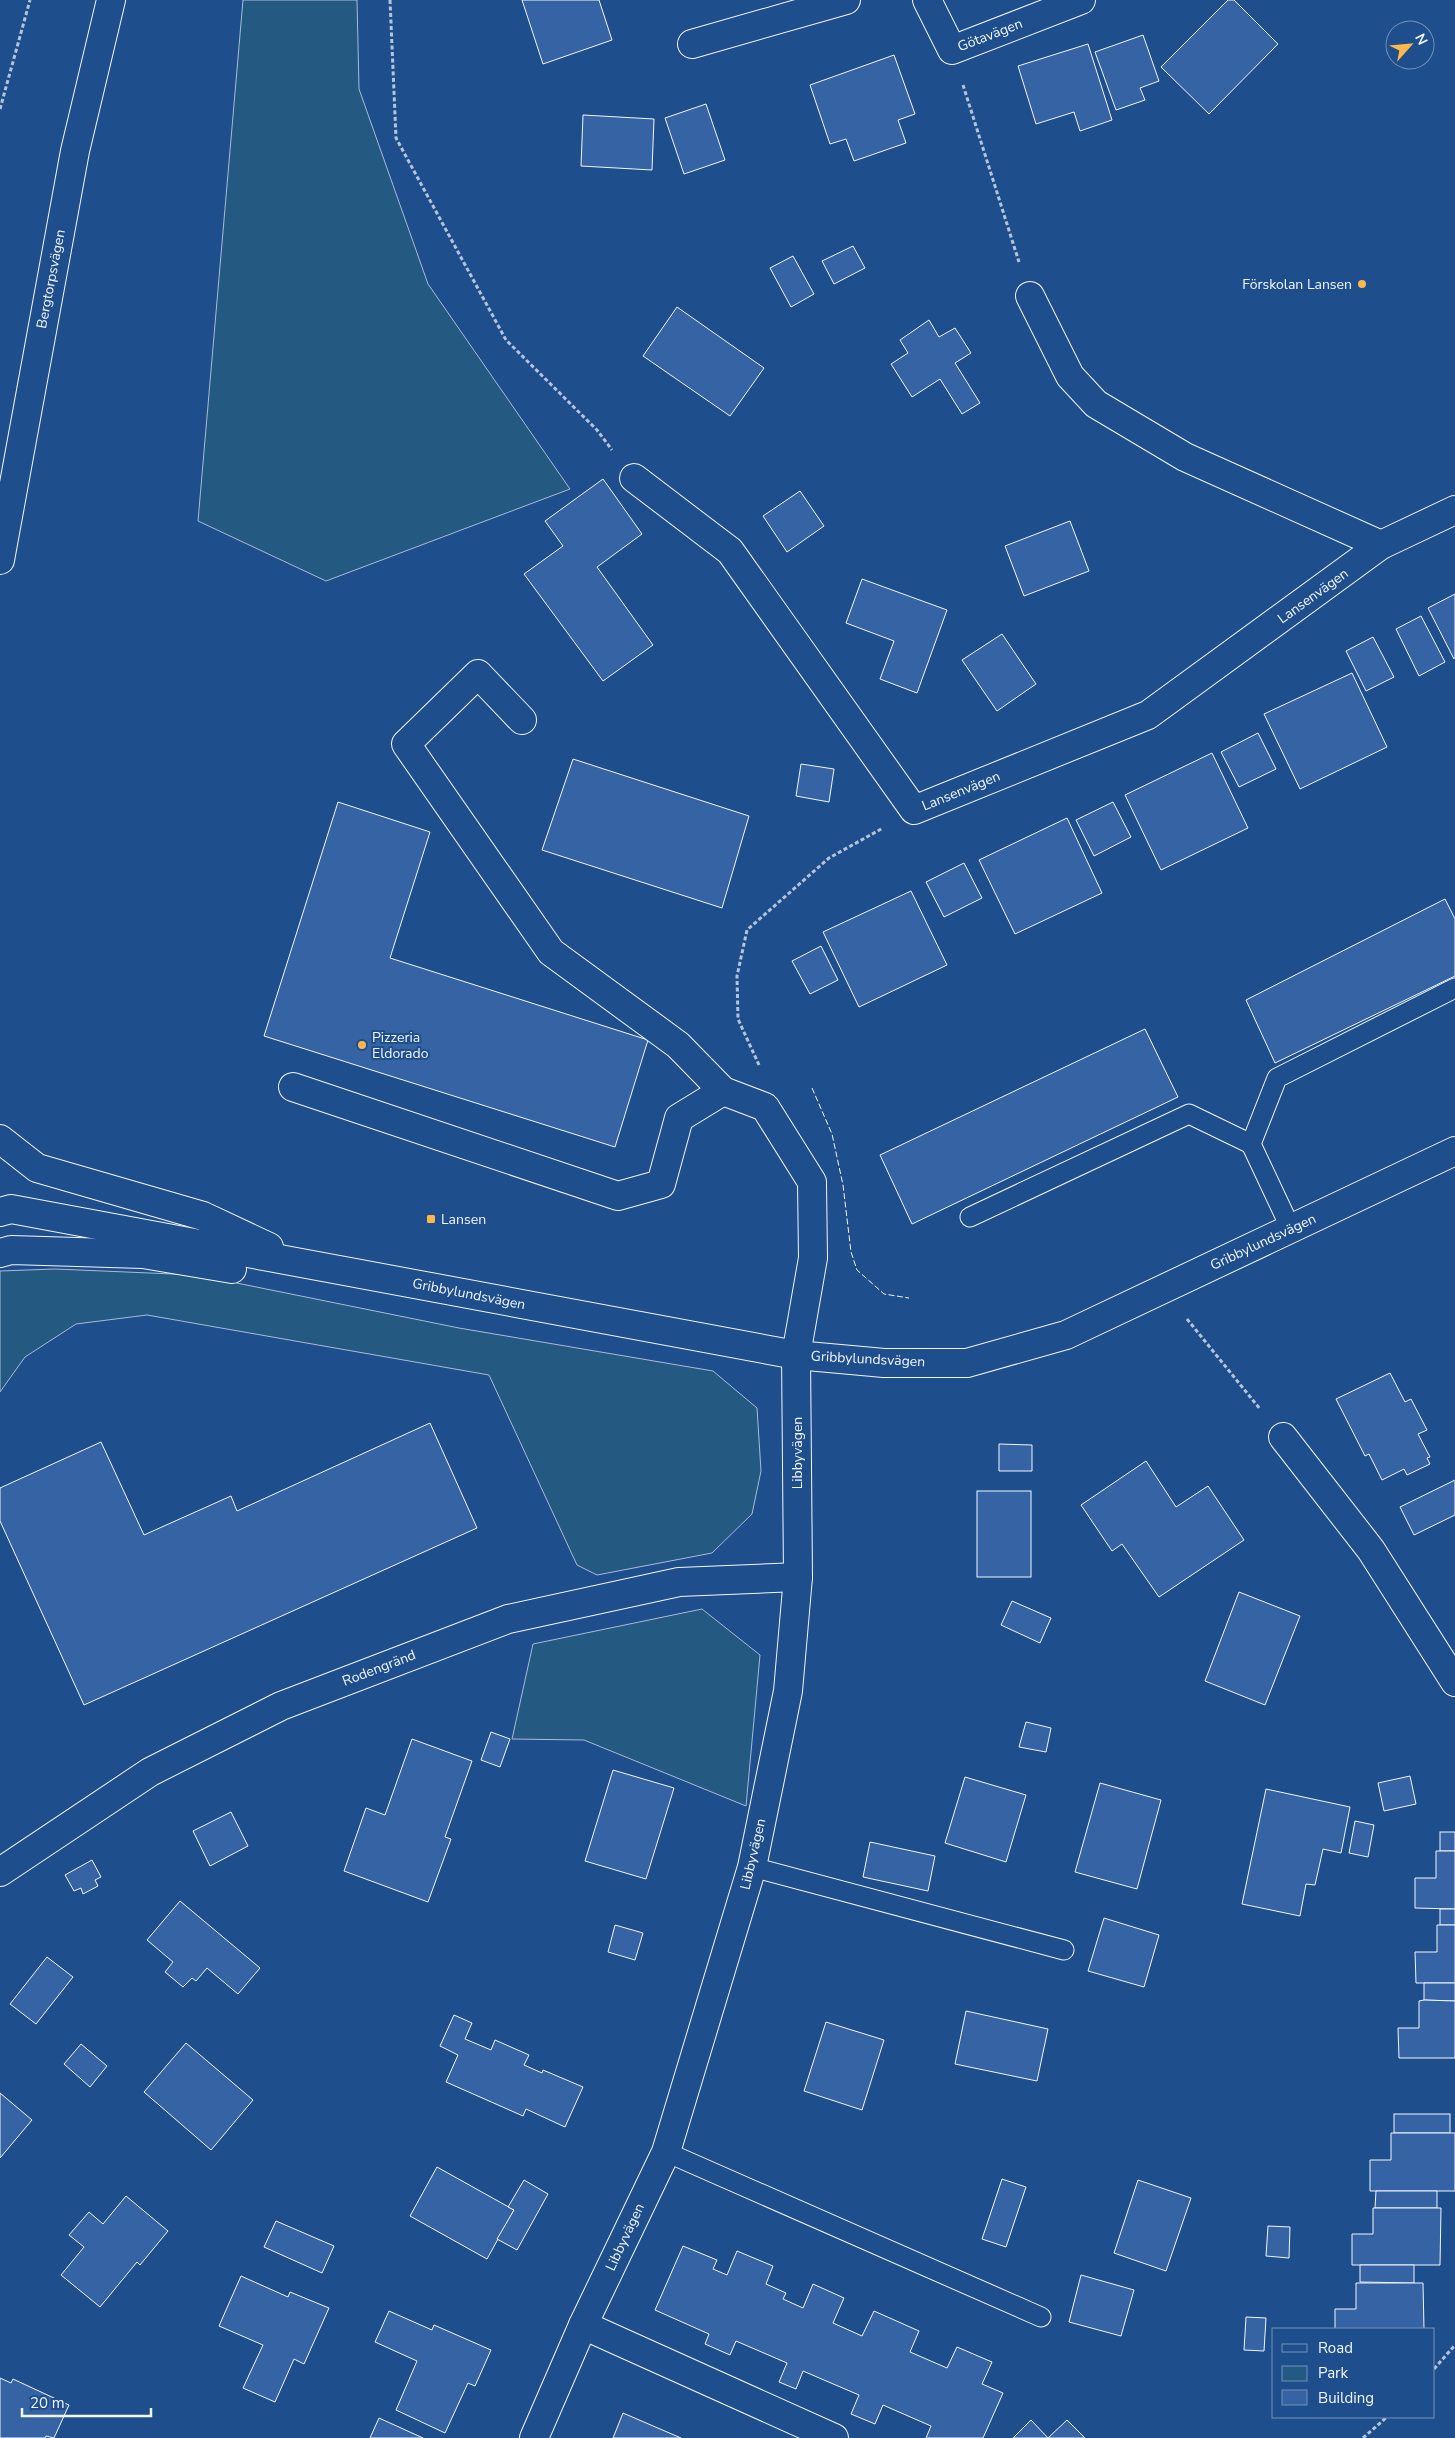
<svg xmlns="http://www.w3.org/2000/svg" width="1455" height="2438" font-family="'Nunito Sans',sans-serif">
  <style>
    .green { fill: #245a82; stroke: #a8bbd7 }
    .building { fill: #3563a3; stroke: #f2f6ff }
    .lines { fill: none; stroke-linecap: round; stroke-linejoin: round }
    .lane-casing { stroke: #f2f6ff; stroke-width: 21 }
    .street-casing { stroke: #f2f6ff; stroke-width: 30 }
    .secondary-casing { stroke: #f2f6ff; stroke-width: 30 }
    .path { stroke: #b3c4dc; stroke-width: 3; stroke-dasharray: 4 2.5; stroke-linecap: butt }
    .lane { stroke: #1f4e8c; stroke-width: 19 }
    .street { stroke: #1f4e8c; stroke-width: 28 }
    .secondary { stroke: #1f4e8c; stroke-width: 28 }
    .fence { stroke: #f2f6ff; stroke-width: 1; stroke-dasharray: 6 2.5; stroke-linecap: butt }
    .poi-dot { fill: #ffb74d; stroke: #1f4e8c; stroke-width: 2 }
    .labels { text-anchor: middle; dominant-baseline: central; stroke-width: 4; stroke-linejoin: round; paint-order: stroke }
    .street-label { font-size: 14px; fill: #f2f6ff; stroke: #1f4e8c }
    .poi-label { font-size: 14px; fill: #f2f6ff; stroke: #1f4e8c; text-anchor: start }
  </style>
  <rect width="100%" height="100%" fill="#1f4e8c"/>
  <g class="green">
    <path d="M 243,0 L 357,0 L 359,89 L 428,284 L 570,489 L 326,581 L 198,521 Z"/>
    <path d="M 55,1269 L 197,1275 L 459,1328 L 713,1371 L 757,1408 L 761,1471 L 752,1514 L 712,1553 L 597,1575 L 577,1565 L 489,1375 L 147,1315 L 76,1324 L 25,1357 L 0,1392 L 0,1271 Z"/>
    <path d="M 702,1609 L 760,1655 L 746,1806 L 584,1740 L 512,1739 L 533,1644 Z"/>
  </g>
  <g class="building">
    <path d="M 522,0 L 599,0 L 612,40 L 543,64 Z"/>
    <path d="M 1228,0 L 1234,0 L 1278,44 L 1209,114 L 1161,67 Z"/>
    <path d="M 1143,35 L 1159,81 L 1140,88 L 1145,100 L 1116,110 L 1095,52 Z"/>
    <path d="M 1088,44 L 1112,120 L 1080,131 L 1074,112 L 1036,124 L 1018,66 Z"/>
    <path d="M 894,55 L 915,114 L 898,120 L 906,143 L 854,161 L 846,139 L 830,144 L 810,85 Z"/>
    <path d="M 706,104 L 725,160 L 684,174 L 665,118 Z"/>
    <path d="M 583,115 L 654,119 L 652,170 L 581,166 Z"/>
    <path d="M 853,246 L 865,268 L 834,284 L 822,261 Z"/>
    <path d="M 793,256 L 814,294 L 791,307 L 770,268 Z"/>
    <path d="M 677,307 L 764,368 L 730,416 L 643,356 Z"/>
    <path d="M 929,320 L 939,337 L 955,328 L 971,353 L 955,363 L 980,403 L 962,414 L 940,379 L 912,397 L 891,364 L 908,353 L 900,340 Z"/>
    <path d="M 603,479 L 642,534 L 597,567 L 653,645 L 603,681 L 524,574 L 563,546 L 545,521 Z"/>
    <path d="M 800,491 L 824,526 L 787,552 L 763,516 Z"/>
    <path d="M 1070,521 L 1089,571 L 1024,596 L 1005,546 Z"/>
    <path d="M 862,579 L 947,610 L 917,693 L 880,679 L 894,641 L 846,623 Z"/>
    <path d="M 1455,594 L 1455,658 L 1454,659 L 1428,608 Z"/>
    <path d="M 1421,616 L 1445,662 L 1419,676 L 1396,629 Z"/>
    <path d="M 1002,634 L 1036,684 L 997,711 L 962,660 Z"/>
    <path d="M 1373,637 L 1394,677 L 1366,691 L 1346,651 Z"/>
    <path d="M 1352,673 L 1387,747 L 1300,789 L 1264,714 Z"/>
    <path d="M 1258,733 L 1276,769 L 1239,787 L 1221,752 Z"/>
    <path d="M 1212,753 L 1248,828 L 1161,870 L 1125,795 Z"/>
    <path d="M 573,759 L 749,816 L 722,908 L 542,850 Z"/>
    <path d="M 801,764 L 834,769 L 829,802 L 796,796 Z"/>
    <path d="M 338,802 L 430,832 L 390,958 L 648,1040 L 615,1147 L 264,1036 Z"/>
    <path d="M 1113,802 L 1131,837 L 1094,856 L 1076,820 Z"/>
    <path d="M 1067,818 L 1102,893 L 1015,934 L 979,860 Z"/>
    <path d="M 964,863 L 982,898 L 944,917 L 926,882 Z"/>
    <path d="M 911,891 L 947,965 L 859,1007 L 823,932 Z"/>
    <path d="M 1445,899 L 1455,919 L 1455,976 L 1275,1063 L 1246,1000 Z"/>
    <path d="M 821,946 L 838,980 L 810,994 L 792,961 Z"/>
    <path d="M 1145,1029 L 1178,1097 L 912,1224 L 880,1155 Z"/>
    <path d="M 1390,1373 L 1405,1402 L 1411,1399 L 1427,1430 L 1418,1434 L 1430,1457 L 1427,1458 L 1430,1464 L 1407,1475 L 1404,1469 L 1382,1480 L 1369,1454 L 1365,1456 L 1336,1399 Z"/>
    <path d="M 430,1423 L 477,1528 L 84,1705 L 0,1521 L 0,1488 L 101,1442 L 144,1535 L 231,1496 L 237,1511 Z"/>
    <path d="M 999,1444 L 1032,1445 L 1032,1471 L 999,1471 Z"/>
    <path d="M 1146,1461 L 1176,1507 L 1208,1486 L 1244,1540 L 1159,1597 L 1122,1544 L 1112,1551 L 1081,1505 Z"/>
    <path d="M 1455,1480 L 1455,1515 L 1414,1535 L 1400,1507 Z"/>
    <rect x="977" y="1491" width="54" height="86"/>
    <path d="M 1239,1592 L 1300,1616 L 1265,1705 L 1205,1681 Z"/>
    <path d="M 1012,1601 L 1051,1618 L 1040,1643 L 1001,1625 Z"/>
    <path d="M 1026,1722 L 1051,1728 L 1046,1752 L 1019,1747 Z"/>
    <path d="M 491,1732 L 510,1739 L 500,1767 L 481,1760 Z"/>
    <path d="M 412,1739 L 472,1761 L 445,1837 L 451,1839 L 428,1902 L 344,1871 L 366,1808 L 385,1815 Z"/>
    <path d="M 613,1770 L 674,1788 L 646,1879 L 585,1861 Z"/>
    <path d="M 1410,1776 L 1416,1804 L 1384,1811 L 1378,1783 Z"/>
    <path d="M 965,1777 L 1026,1795 L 1006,1862 L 945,1843 Z"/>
    <path d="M 1100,1783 L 1161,1800 L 1137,1889 L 1075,1872 Z"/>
    <path d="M 1266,1789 L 1350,1807 L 1341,1853 L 1323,1849 L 1315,1885 L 1306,1884 L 1300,1916 L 1242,1904 Z"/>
    <path d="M 231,1812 L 248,1846 L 210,1866 L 193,1831 Z"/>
    <path d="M 1355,1821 L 1374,1825 L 1368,1857 L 1349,1853 Z"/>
    <rect x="1440" y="1832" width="15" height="19"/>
    <path d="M 870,1842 L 935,1856 L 928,1891 L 863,1877 Z"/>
    <path d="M 1436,1851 L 1455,1851 L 1455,1909 L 1415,1908 L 1415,1878 L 1436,1878 Z"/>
    <path d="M 92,1860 L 101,1877 L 95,1880 L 98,1886 L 83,1894 L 81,1888 L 74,1891 L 65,1875 Z"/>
    <path d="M 180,1901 L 260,1968 L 238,1994 L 207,1968 L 196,1981 L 192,1978 L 183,1987 L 165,1972 L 173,1962 L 147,1940 Z"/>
    <rect x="1440" y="1909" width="15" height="16"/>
    <path d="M 1104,1918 L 1159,1935 L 1144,1987 L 1088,1971 Z"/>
    <path d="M 615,1925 L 643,1933 L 635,1960 L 608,1952 Z"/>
    <path d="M 1437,1925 L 1455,1925 L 1455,1983 L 1416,1983 L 1415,1952 L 1437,1952 Z"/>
    <path d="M 47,1957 L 73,1977 L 36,2024 L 10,2004 Z"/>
    <path d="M 1424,1983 L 1455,1983 L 1455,2001 L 1424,2000 Z"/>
    <path d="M 1424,2000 L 1455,2001 L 1455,2058 L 1399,2058 L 1398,2028 L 1419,2028 L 1419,2001 Z"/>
    <path d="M 966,2011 L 1048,2029 L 1037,2081 L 955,2064 Z"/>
    <path d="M 454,2015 L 472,2023 L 465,2039 L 491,2050 L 495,2040 L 529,2055 L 524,2065 L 542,2073 L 543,2070 L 583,2087 L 565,2127 L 526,2109 L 523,2116 L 446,2082 L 458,2055 L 440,2046 Z"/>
    <path d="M 826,2022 L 884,2040 L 862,2110 L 804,2091 Z"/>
    <path d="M 186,2043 L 253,2100 L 211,2150 L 144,2092 Z"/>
    <path d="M 81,2044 L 107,2066 L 90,2087 L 64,2064 Z"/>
    <path d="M 0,2093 L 32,2120 L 0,2158 Z"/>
    <rect x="1394" y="2114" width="56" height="19"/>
    <path d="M 1391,2133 L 1455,2133 L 1455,2191 L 1370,2191 L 1370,2160 L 1391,2160 Z"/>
    <path d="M 437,2167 L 514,2210 L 487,2259 L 410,2216 Z"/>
    <path d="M 1002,2179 L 1026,2187 L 1006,2247 L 982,2239 Z"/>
    <path d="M 524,2180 L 548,2194 L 517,2250 L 497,2239 L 514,2210 L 508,2207 Z"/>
    <path d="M 1138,2180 L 1191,2198 L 1166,2271 L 1114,2253 Z"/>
    <path d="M 1376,2191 L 1437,2191 L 1437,2208 L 1375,2208 Z"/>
    <path d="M 126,2196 L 168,2231 L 140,2265 L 137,2262 L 100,2307 L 61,2275 L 84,2247 L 69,2235 L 89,2212 L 103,2224 Z"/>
    <path d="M 1373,2208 L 1441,2208 L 1440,2265 L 1352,2265 L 1352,2234 L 1373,2234 Z"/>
    <path d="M 276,2221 L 334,2246 L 322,2273 L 264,2247 Z"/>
    <path d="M 1268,2226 L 1290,2227 L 1289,2258 L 1266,2256 Z"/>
    <path d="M 683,2246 L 717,2260 L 713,2269 L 727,2275 L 737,2251 L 773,2266 L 766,2284 L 786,2293 L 783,2299 L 803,2308 L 813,2284 L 844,2298 L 833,2323 L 862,2336 L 874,2311 L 919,2331 L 910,2352 L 947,2368 L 957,2347 L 992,2362 L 982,2384 L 1003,2393 L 983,2438 L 926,2438 L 931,2426 L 883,2405 L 875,2424 L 851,2414 L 859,2395 L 803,2371 L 796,2389 L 779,2382 L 787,2363 L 736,2341 L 730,2355 L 705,2344 L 709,2334 L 655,2310 Z"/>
    <path d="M 1360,2265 L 1414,2265 L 1414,2283 L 1360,2282 Z"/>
    <path d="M 1081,2275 L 1134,2290 L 1121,2336 L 1069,2322 Z"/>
    <path d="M 241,2276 L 288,2297 L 290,2292 L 329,2308 L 304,2364 L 294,2359 L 275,2402 L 243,2388 L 263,2345 L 219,2326 Z"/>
    <path d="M 1356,2283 L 1423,2283 L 1424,2329 L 1335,2329 L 1335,2309 L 1356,2309 Z"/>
    <path d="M 389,2311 L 432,2330 L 434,2325 L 491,2350 L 475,2386 L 468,2383 L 445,2433 L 396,2410 L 417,2361 L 375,2342 Z"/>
    <path d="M 1246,2317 L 1266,2318 L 1264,2351 L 1244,2350 Z"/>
    <path d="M 0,2378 L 11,2383 L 13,2379 L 69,2405 L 54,2438 L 46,2436 L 45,2438 L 0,2438 Z"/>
    <path d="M 623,2413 L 681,2438 L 613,2438 Z"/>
    <path d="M 379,2418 L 423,2438 L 370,2438 Z"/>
    <path d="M 1031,2420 L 1048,2438 L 1013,2438 Z"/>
    <path d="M 1067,2420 L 1085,2438 L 1048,2438 Z"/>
  </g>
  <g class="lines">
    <defs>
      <g id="lane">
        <path d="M 970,1217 L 1189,1114 L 1251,1144"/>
        <path d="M 1291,1229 L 1251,1144 L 1277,1078 L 1455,988"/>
        <path d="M 752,1867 L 1064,1950"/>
        <path d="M 666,2152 L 1041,2317"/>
      </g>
      <g id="street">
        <path d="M 927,0 L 952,50 L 1081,0"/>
        <path d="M 692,44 L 846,0"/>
        <path d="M 1030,296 L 1070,376 L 1096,404 L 1185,457 L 1381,545"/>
        <path d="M 634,478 L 730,551 L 914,810 L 1148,715 L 1381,545 L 1455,510"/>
        <path d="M 522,720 L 478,674 L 406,744 L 551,952 L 678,1045 L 723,1091"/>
        <path d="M 293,1087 L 618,1196 L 661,1184 L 679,1118 L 723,1091 L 765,1107 L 812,1182 L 813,1258 L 796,1355 L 798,1577 L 788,1691 L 752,1867 L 666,2152 L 583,2325 L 534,2438"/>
        <path d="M 1283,1437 L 1371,1550 L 1455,1682"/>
        <path d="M 0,1872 L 150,1772 L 281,1706 L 508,1619 L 679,1582 L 798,1577"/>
        <path d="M 583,2325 L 834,2438"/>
      </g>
      <g id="secondary">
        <path d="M 0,560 L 75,151 L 111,0"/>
        <path d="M 0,1139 L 37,1168 L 203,1216 L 269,1247"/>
        <path d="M 0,1212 L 11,1209 L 796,1355 L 884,1363 L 967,1363 L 1066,1335 L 1455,1151"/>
        <path d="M 0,1253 L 11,1250 L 143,1254 L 232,1269"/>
      </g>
    </defs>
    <use href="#lane" class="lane-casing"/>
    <use href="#street" class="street-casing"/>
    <use href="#secondary" class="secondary-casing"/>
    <g class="path">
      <path d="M 390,0 L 396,138 L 506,340 L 597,430 L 612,450"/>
      <path d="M 963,85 L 1019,262"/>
      <path d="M 0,109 L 30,0"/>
      <path d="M 759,1065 L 738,1019 L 737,976 L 747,930 L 829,858 L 883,828"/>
      <path d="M 1187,1319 L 1260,1409"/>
      <path d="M 1434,2369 L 1455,2345"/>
      <path d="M 1363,2438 L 1387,2417"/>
    </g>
    <use href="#lane" class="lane"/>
    <use href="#street" class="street"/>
    <use href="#secondary" class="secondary"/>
    <path class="fence" d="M 812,1088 L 832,1134 L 843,1185 L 851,1252 L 857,1270 L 884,1294 L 909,1298"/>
  </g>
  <g class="poi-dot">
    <circle cx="1362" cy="284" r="5"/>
    <circle cx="362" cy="1045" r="5"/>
    <rect x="426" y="1214" width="10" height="10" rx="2.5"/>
  </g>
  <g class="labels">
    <g class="street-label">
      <text transform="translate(990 35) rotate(-21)">Götavägen</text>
      <text transform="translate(51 279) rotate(-79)">Bergtorpsvägen</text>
      <text transform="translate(1313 596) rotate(-36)">Lansenvägen</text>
      <text transform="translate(961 791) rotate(-22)">Lansenvägen</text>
      <text transform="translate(1263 1242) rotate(-25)">Gribbylundsvägen</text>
      <text transform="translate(469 1294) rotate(11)">Gribbylundsvägen</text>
      <text transform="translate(868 1359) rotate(3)">Gribbylundsvägen</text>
      <text transform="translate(797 1453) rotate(-90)">Libbyvägen</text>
      <text transform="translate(379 1668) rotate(-21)">Rodengränd</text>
      <text transform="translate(753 1854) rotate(-77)">Libbyvägen</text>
      <text transform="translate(625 2237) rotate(-65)">Libbyvägen</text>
    </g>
    <g class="poi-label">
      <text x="1352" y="284" text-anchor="end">Förskolan Lansen</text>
      <text x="372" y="1037">Pizzeria<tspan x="372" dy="16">Eldorado</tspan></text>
      <text x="441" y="1219">Lansen</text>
    </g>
  </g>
  <rect x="1272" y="2328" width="162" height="90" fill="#1f4e8c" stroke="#7391ba"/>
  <rect x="1282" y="2344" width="25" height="8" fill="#1f4e8c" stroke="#7391ba"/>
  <text x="1318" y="2353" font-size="15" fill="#f2f6ff">Road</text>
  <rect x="1282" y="2366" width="25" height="15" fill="#245a82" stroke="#7391ba"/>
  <text x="1318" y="2378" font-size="15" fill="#f2f6ff">Park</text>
  <rect x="1282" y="2390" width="25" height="15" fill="#3563a3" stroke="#7391ba"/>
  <text x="1318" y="2403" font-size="15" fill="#f2f6ff">Building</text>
  <g transform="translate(1410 45) rotate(63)"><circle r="24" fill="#1f4e8c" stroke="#7391ba"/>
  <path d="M0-4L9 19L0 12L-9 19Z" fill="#ffb74d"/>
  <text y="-8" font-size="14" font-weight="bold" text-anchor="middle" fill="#f2f6ff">N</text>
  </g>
  <path d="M22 2408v8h129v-8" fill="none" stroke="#f2f6ff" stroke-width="2.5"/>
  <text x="30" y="2408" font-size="15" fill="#f2f6ff" stroke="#1f4e8c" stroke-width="4" paint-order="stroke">20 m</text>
</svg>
